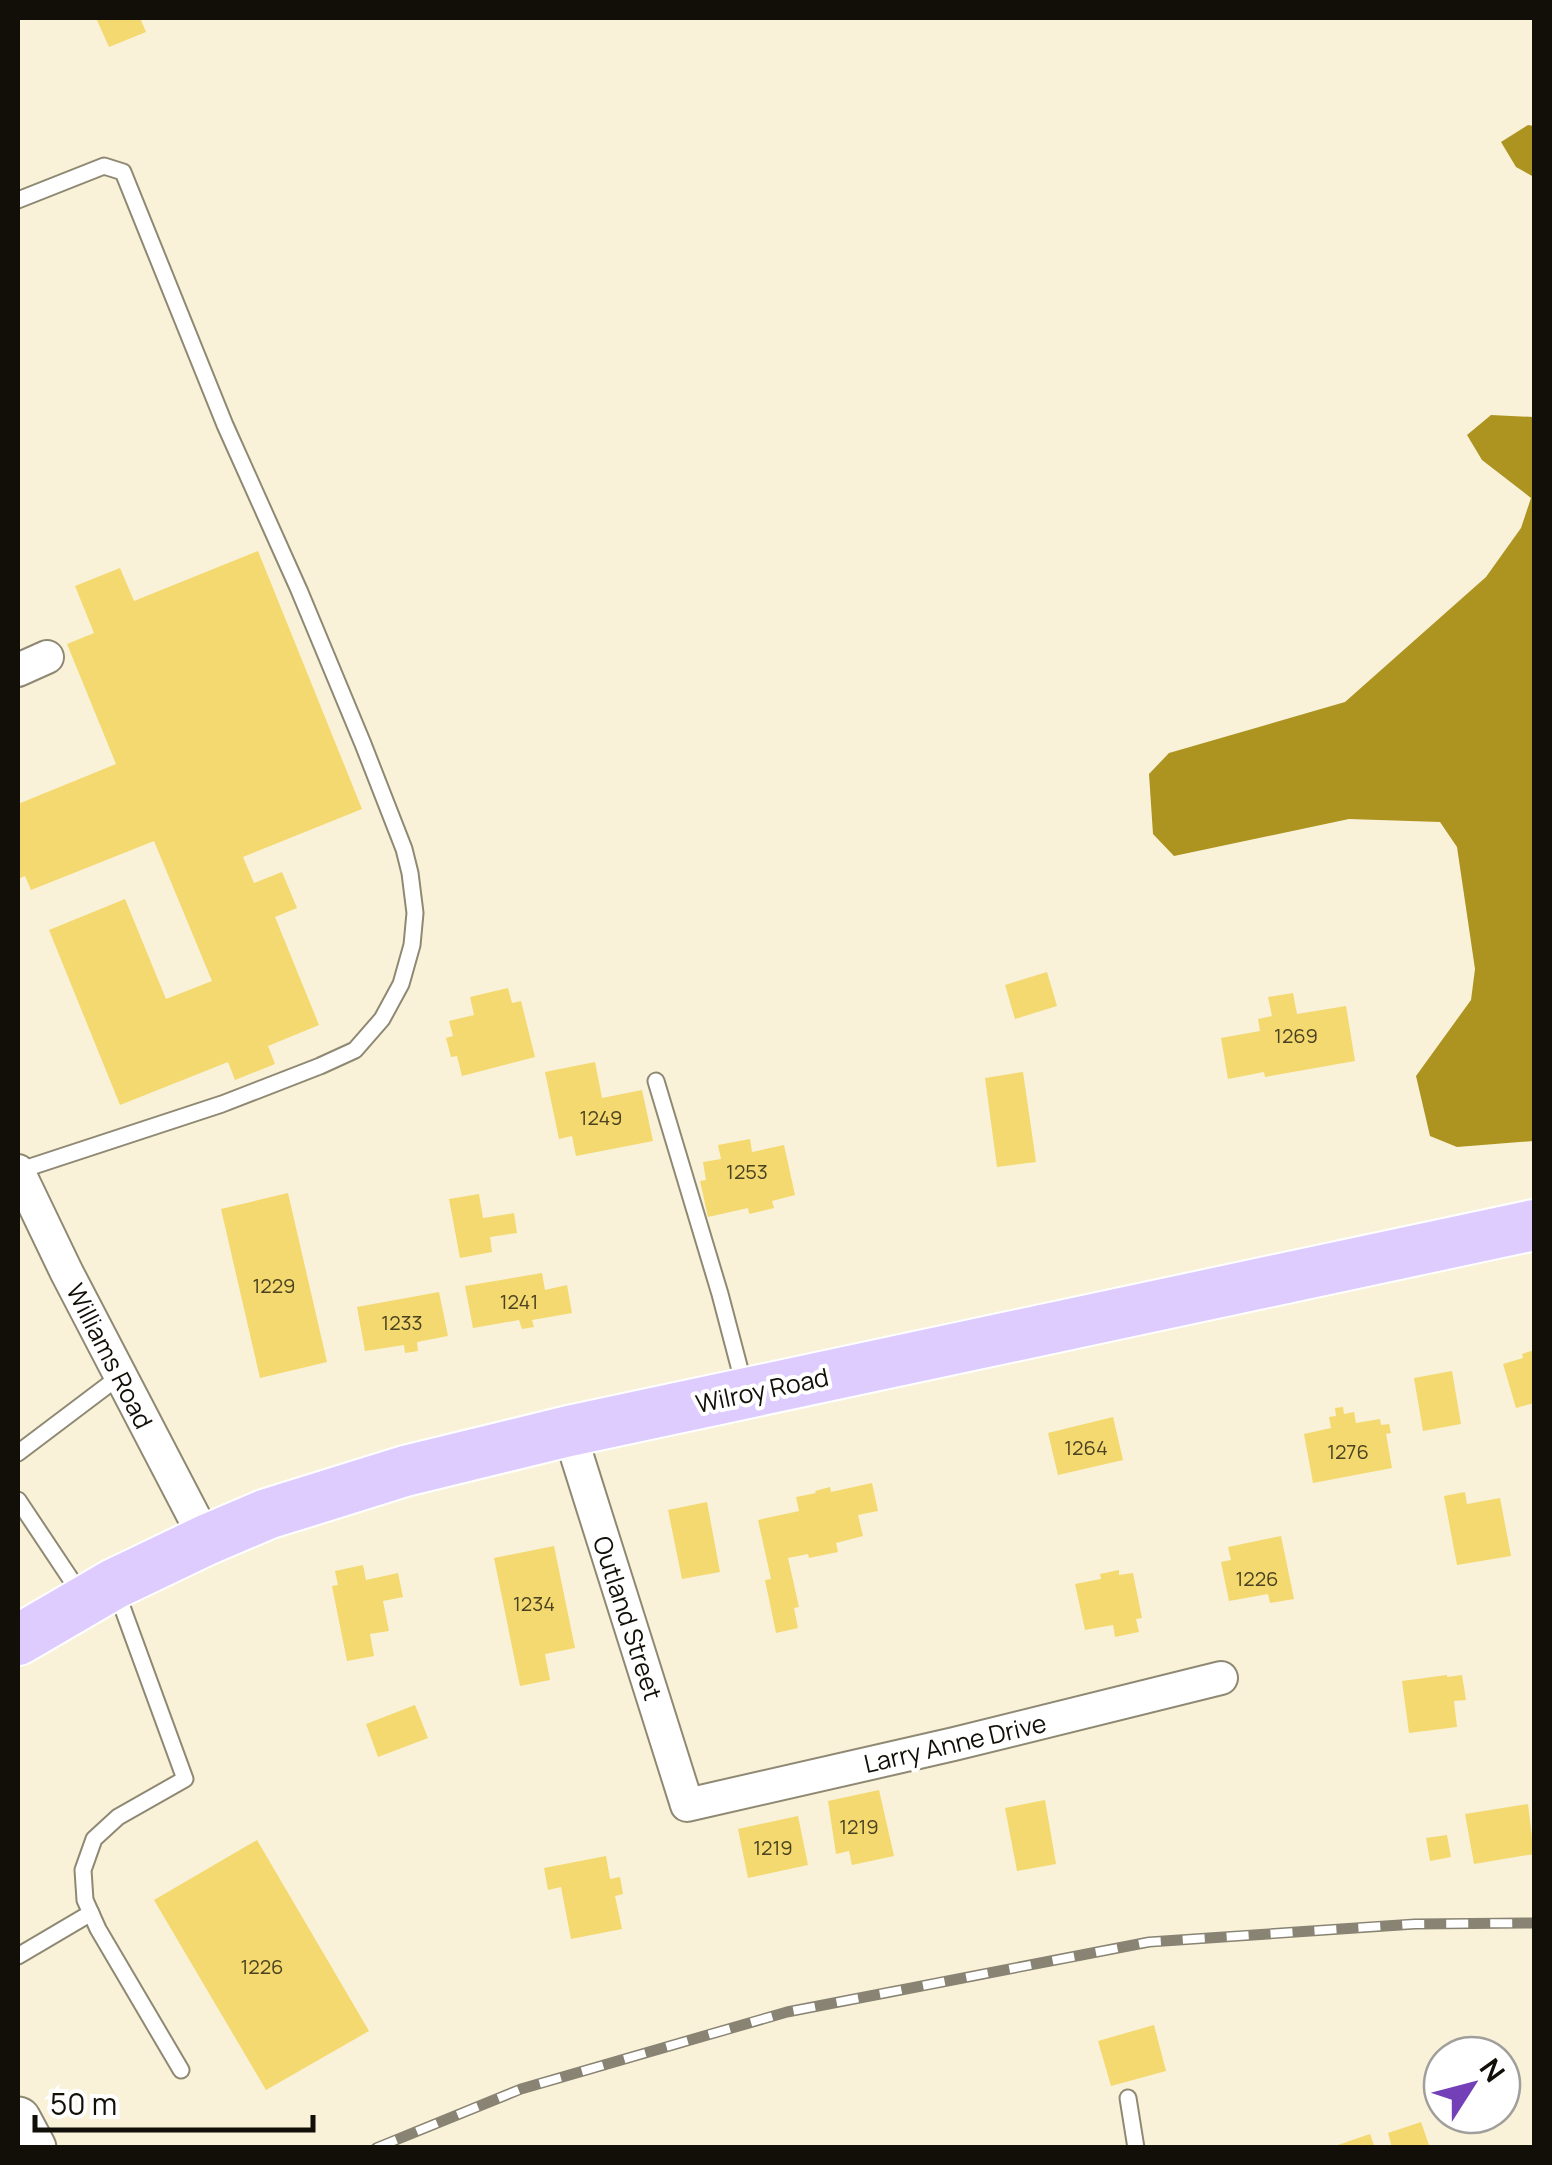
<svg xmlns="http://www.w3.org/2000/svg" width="1552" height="2165" font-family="Manrope,sans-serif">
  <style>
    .water { fill: #ad931f }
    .building { fill: #f3d96f }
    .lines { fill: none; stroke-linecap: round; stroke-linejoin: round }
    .service-casing { stroke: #8f8973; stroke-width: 19 }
    .minor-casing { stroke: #8f8973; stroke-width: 36 }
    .secondary-casing { stroke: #8f8973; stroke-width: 49 }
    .primary-casing { stroke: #fff; stroke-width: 54 }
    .service { stroke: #fff; stroke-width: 15 }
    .minor { stroke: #fff; stroke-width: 32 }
    .secondary { stroke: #fff; stroke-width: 45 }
    .primary { stroke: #deccff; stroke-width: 50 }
    .rail-casing { stroke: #888372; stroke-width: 11 }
    .rail { stroke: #fff; stroke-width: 8; stroke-dasharray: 22; stroke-linecap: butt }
    .labels { text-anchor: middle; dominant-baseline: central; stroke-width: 8; stroke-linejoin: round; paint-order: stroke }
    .number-label { font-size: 20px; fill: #4a4221 }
    .street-label { font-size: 25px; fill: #110f07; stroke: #fff }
  </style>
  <rect width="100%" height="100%" fill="#f9f2d9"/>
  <g class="water">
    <path d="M 1528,125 L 1534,126 L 1534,177 L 1516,167 L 1501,142 Z"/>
    <path d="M 1491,415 L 1534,417 L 1534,1141 L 1457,1147 L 1430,1136 L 1416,1076 L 1471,1000 L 1475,969 L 1457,847 L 1440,822 L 1349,819 L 1174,856 L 1153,834 L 1149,774 L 1169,753 L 1345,702 L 1486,577 L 1521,528 L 1531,498 L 1482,460 L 1467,435 Z"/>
  </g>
  <g class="building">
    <path d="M 96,18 L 140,18 L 146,32 L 109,47 Z"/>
    <path d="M 258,551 L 362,809 L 243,857 L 254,883 L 282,872 L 297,908 L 275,917 L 319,1025 L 268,1046 L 275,1064 L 235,1080 L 228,1062 L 120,1105 L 49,930 L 125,899 L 166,999 L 212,981 L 154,841 L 31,890 L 25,876 L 18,879 L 18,804 L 116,764 L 67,644 L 94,633 L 75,586 L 120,568 L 134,601 Z"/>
    <path d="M 1047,972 L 1057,1006 L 1015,1019 L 1005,985 Z"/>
    <path d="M 508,988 L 512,1003 L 521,1001 L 535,1057 L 462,1076 L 457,1056 L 451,1057 L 446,1038 L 453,1036 L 449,1021 L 474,1015 L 470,997 Z"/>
    <path d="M 1293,993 L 1297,1014 L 1346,1006 L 1355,1061 L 1265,1077 L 1264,1072 L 1228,1079 L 1221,1038 L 1260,1031 L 1258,1019 L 1272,1016 L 1268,997 Z"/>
    <path d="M 595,1062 L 602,1098 L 642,1090 L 653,1141 L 576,1156 L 572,1136 L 559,1139 L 545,1072 Z"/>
    <path d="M 1023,1072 L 1036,1162 L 997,1167 L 985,1078 Z"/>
    <path d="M 750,1139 L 752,1152 L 784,1145 L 795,1195 L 772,1201 L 774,1208 L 749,1214 L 748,1208 L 708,1217 L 700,1181 L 706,1180 L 703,1162 L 721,1159 L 718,1145 Z"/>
    <path d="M 288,1193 L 327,1362 L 260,1378 L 221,1209 Z"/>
    <path d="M 479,1194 L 483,1218 L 514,1213 L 517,1233 L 490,1237 L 492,1252 L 460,1258 L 449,1199 Z"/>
    <path d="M 542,1273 L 545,1290 L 567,1285 L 572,1313 L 532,1320 L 534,1327 L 522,1329 L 519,1320 L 473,1328 L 465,1286 Z"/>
    <path d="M 439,1292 L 448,1336 L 417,1342 L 418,1351 L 405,1353 L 404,1345 L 365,1351 L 357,1307 Z"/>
    <path d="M 1534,1350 L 1534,1403 L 1516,1408 L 1503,1364 L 1523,1358 L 1522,1354 Z"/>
    <path d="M 1452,1371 L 1461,1424 L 1423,1431 L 1414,1378 Z"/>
    <path d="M 1343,1407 L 1344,1414 L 1354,1412 L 1356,1423 L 1380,1419 L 1381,1425 L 1389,1424 L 1391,1433 L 1386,1434 L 1392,1468 L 1313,1483 L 1304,1434 L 1331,1428 L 1329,1417 L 1336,1416 L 1335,1408 Z"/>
    <path d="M 1113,1417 L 1123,1460 L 1058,1475 L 1048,1433 Z"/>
    <path d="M 872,1483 L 878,1511 L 858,1515 L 863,1536 L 836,1543 L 838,1552 L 809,1558 L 808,1554 L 788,1558 L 799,1607 L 794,1608 L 798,1628 L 776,1633 L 765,1580 L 771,1579 L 758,1520 L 799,1511 L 796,1497 L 816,1493 L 815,1491 L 830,1487 L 831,1492 Z"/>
    <path d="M 1465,1492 L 1467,1504 L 1500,1498 L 1511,1556 L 1457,1565 L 1444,1496 Z"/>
    <path d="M 707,1502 L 720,1572 L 682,1579 L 668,1510 Z"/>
    <path d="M 1281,1536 L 1294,1599 L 1270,1603 L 1268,1594 L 1229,1601 L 1221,1562 L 1231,1560 L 1228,1547 Z"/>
    <path d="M 554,1546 L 575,1648 L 545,1654 L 550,1680 L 520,1686 L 494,1558 Z"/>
    <path d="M 363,1565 L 366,1580 L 398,1573 L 403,1597 L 383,1601 L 389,1631 L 370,1634 L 374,1656 L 347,1661 L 332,1586 L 338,1585 L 335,1571 Z"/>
    <path d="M 1119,1570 L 1119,1575 L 1133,1573 L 1142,1618 L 1136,1619 L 1139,1632 L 1115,1637 L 1113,1625 L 1085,1630 L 1075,1584 L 1101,1579 L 1100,1574 Z"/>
    <path d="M 1447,1675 L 1447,1677 L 1462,1675 L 1466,1700 L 1454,1701 L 1457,1727 L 1409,1733 L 1402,1681 Z"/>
    <path d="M 415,1705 L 428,1738 L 378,1757 L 366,1724 Z"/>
    <path d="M 879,1790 L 894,1856 L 852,1865 L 849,1851 L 836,1854 L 828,1801 Z"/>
    <path d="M 1045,1800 L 1056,1864 L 1017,1871 L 1005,1808 Z"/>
    <path d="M 1528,1804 L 1534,1854 L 1474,1864 L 1465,1814 Z"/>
    <path d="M 798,1816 L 808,1865 L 748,1878 L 738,1829 Z"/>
    <path d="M 1447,1835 L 1451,1857 L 1430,1861 L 1426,1838 Z"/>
    <path d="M 257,1840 L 369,2031 L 266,2090 L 154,1900 Z"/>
    <path d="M 606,1856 L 610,1879 L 620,1877 L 623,1894 L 615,1896 L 622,1929 L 571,1939 L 561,1887 L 548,1890 L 544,1868 Z"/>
    <path d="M 1154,2025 L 1166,2071 L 1111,2086 L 1098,2041 Z"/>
    <path d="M 1421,2122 L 1430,2148 L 1392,2148 L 1388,2133 Z"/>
    <path d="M 1370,2134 L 1375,2148 L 1332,2148 L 1332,2147 Z"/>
  </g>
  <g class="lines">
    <defs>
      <g id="service">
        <path d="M 18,200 L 104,166 L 123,172 L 225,425 L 299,590 L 363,744 L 404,849 L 410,873 L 415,913 L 412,945 L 401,984 L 382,1019 L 355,1050 L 320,1066 L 222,1104 L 18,1171"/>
        <path d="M 656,1081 L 720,1294 L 745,1389"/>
        <path d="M 18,1453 L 120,1376"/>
        <path d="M 18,1500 L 82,1596"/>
        <path d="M 117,1593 L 185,1779 L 118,1817 L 94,1839 L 83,1870 L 85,1900 L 98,1929 L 181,2070"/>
        <path d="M 18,1956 L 91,1913"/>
        <path d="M 1128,2098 L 1136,2148"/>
      </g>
      <g id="minor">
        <path d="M 18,670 L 47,657"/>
        <path d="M 18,1171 L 66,1271 L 206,1540"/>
        <path d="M 569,1431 L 687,1805 L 954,1744 L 1221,1678"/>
      </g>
      <path id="secondary" d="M 18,2120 L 33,2148"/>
      <path id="primary" d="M 18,1640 L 114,1584 L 206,1540 L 267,1514 L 405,1471 L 569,1431 L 1534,1225"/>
    </defs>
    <use href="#service" class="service-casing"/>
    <use href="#minor" class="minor-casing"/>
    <use href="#secondary" class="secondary-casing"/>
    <use href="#primary" class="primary-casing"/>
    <use href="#service" class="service"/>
    <use href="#minor" class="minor"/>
    <use href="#secondary" class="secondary"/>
    <use href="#primary" class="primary"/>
    <defs>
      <path id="rail" d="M 376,2148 L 521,2089 L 787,2012 L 1149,1942 L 1415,1924 L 1534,1923"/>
    </defs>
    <use href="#rail" class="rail-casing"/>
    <use href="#rail" class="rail"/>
  </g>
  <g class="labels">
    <g class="number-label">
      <text x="1296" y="1035">1269</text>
      <text x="601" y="1117">1249</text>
      <text x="747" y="1171">1253</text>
      <text x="274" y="1285">1229</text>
      <text x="519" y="1301">1241</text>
      <text x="402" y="1322">1233</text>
      <text x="1086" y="1447">1264</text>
      <text x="1348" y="1451">1276</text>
      <text x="1257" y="1578">1226</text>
      <text x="534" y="1603">1234</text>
      <text x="859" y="1826">1219</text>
      <text x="773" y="1847">1219</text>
      <text x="262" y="1966">1226</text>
    </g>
    <g class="street-label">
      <text transform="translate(110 1356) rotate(63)">Williams Road</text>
      <text transform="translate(762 1390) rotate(-12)">Wilroy Road</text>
      <text transform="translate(628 1618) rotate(72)">Outland Street</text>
      <text transform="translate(955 1743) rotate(-13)">Larry Anne Drive</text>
    </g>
  </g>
  <rect width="1552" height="2165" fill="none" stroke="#110f07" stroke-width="40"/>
  <g transform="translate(1472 2085) rotate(54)"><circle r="48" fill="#ffffff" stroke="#a09f9c" stroke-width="2.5"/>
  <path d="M0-8L18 38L0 25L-18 38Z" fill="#7440b7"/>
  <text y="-15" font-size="28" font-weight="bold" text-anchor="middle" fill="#110f07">N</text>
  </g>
  <path d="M35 2115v15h278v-15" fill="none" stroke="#110f07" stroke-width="5"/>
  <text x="50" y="2115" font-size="30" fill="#110f07" stroke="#ffffff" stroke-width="8" paint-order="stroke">50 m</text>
</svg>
